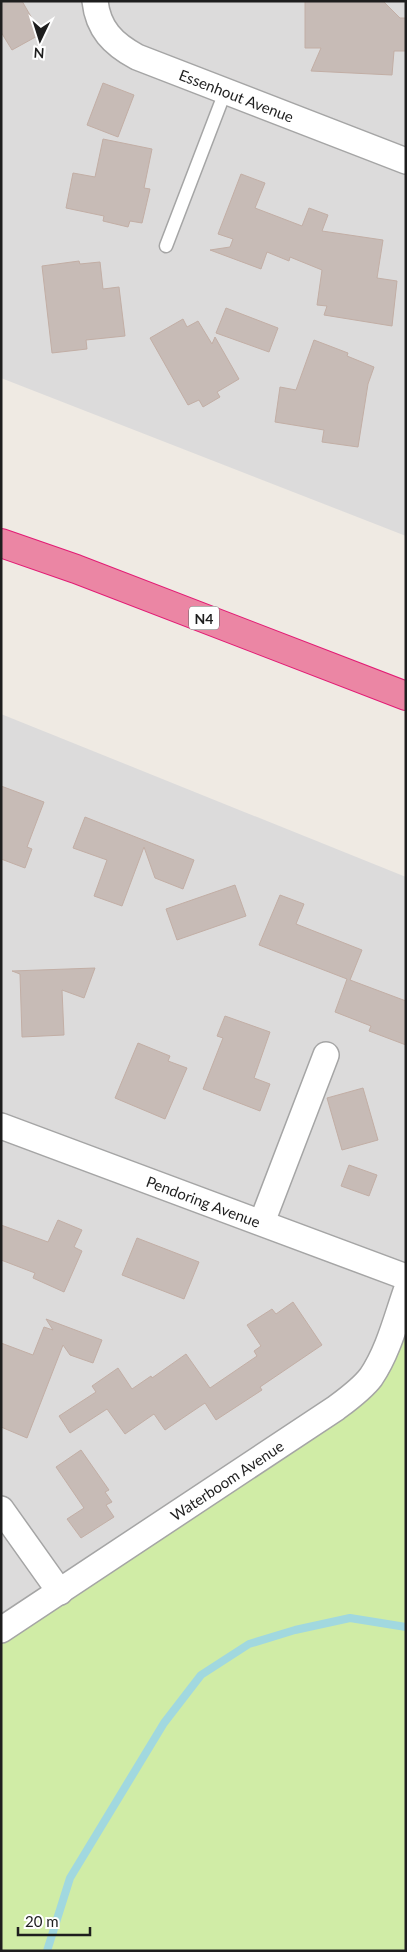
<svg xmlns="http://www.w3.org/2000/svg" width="407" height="1952" font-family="Lato,sans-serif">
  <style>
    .residential { fill: #dcdbdb }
    .grass { fill: #d0eca6 }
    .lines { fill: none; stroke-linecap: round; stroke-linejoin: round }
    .stream { stroke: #a1d8df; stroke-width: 8 }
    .building { fill: #c7bbb6; stroke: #c2aea5 }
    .lane-casing { stroke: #a5a5a5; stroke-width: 15 }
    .street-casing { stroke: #a5a5a5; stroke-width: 28 }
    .highway-casing { stroke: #e21b74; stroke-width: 30 }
    .lane { stroke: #fff; stroke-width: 12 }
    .street { stroke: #fff; stroke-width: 25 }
    .highway { stroke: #eb86a4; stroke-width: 28 }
    .labels { text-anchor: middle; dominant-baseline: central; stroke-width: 5; stroke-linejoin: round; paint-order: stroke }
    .shield { fill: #fff; stroke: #626262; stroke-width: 1 }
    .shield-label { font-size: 14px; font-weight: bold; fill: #1e1e1e }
    .street-label { font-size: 15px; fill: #1e1e1e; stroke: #fff }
  </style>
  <rect width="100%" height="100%" fill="#efeae3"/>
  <g class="residential">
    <path d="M 1,1 L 406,1 L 406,536 L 1,378 Z"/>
    <path d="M 1,714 L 406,877 L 406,1261 L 358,1385 L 1,1622 Z"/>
  </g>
  <path class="grass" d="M 406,1261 L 406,1951 L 1,1951 L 1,1622 L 358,1385 Z"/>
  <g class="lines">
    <path class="stream" d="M 47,1951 L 70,1878 L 164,1723 L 201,1675 L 249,1644 L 295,1630 L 350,1618 L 406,1627"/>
  </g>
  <g class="building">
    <path d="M 1,1 L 22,1 L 41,34 L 12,50 L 1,32 Z"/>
    <path d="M 305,1 L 383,1 L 400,18 L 406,18 L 406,51 L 394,51 L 392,75 L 311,71 L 321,48 L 305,48 Z"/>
    <path d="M 103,83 L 134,95 L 118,137 L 87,125 Z"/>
    <path d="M 103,139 L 152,149 L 144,188 L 150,189 L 142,223 L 130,221 L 128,227 L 103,221 L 104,216 L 66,208 L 73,173 L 95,177 Z"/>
    <path d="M 241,174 L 265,183 L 255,208 L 302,226 L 309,208 L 328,215 L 322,231 L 383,240 L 377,278 L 397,281 L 392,326 L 324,315 L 327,306 L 317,305 L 322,270 L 290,257 L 289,261 L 267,252 L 261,269 L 210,250 L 230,247 L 233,239 L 218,234 Z"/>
    <path d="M 79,261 L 80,264 L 100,262 L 103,289 L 119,287 L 125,336 L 86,340 L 87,349 L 52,353 L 42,266 Z"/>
    <path d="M 226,308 L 278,328 L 269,352 L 216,333 Z"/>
    <path d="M 183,319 L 187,327 L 198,321 L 212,344 L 215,337 L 239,379 L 217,392 L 220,397 L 203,407 L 199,400 L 188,405 L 150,338 Z"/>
    <path d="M 314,340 L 348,353 L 347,356 L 374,367 L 368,384 L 358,447 L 322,442 L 324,430 L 275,422 L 280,387 L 296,390 Z"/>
    <path d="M 1,786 L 44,802 L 27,847 L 32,849 L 25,868 L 1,859 Z"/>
    <path d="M 85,817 L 194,860 L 183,889 L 155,878 L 144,847 L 122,906 L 94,896 L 107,860 L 73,848 Z"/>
    <path d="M 235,885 L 246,916 L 177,940 L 166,909 Z"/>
    <path d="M 280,895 L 304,904 L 296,924 L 362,950 L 350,980 L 406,1001 L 406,1045 L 369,1031 L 371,1026 L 335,1012 L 347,979 L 259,945 Z"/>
    <path d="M 95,968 L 84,998 L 62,990 L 64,1035 L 22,1037 L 20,974 L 12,971 Z"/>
    <path d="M 225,1016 L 270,1032 L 254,1078 L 270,1084 L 260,1111 L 203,1089 L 223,1038 L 217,1036 Z"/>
    <path d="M 138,1043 L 170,1056 L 168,1061 L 187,1068 L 165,1119 L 115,1098 Z"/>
    <path d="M 363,1088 L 378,1140 L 342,1150 L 327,1098 Z"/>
    <path d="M 349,1165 L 377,1175 L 369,1196 L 341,1186 Z"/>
    <path d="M 58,1220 L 82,1230 L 74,1247 L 82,1251 L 64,1292 L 33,1278 L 35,1273 L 1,1260 L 1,1225 L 48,1242 Z"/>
    <path d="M 137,1238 L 199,1262 L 184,1299 L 122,1275 Z"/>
    <path d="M 293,1302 L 322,1345 L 260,1387 L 262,1390 L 216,1420 L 205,1403 L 165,1430 L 154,1414 L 125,1434 L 107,1409 L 70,1433 L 59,1416 L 96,1392 L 92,1386 L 118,1368 L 132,1389 L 151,1376 L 152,1378 L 186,1354 L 210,1388 L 257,1356 L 254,1351 L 261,1346 L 247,1325 L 272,1309 L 276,1314 Z"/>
    <path d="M 46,1319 L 102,1340 L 93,1363 L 70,1355 L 63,1345 L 27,1438 L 1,1427 L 1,1343 L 33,1355 L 44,1327 L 53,1330 Z"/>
    <path d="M 81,1450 L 109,1490 L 105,1492 L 112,1502 L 106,1505 L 114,1517 L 81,1538 L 67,1519 L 84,1508 L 56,1467 Z"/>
  </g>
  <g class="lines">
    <defs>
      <path id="lane" d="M 166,246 L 225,92"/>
      <g id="street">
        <path id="s1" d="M 95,1 C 98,29 113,44 137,57 L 406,161"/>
        <path id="s2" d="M 1,1126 L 406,1277"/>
        <path d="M 262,1222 L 326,1055"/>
        <path d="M 1,1509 L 60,1592"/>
        <path id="s3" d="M 1,1630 L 336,1408 C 348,1399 362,1389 371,1377 C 388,1352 396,1320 406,1291"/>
      </g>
      <path id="highway" d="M 1,543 L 76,569 L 406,696"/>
    </defs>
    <use href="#lane" class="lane-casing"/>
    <use href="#street" class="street-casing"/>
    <use href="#highway" class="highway-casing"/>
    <use href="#lane" class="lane"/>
    <use href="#street" class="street"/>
    <use href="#highway" class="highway"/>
  </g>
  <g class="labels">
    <rect class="shield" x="189" y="606.5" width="30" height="23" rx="4"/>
    <g class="shield-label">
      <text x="204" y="618">N4</text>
    </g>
    <g class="street-label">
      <text stroke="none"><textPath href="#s1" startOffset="180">Essenhout Avenue</textPath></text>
      <text stroke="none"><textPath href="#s2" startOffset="216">Pendoring Avenue</textPath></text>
      <text stroke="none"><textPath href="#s3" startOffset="271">Waterboom Avenue</textPath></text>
    </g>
  </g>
  <rect width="407" height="1952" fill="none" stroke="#1e1e1e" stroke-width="5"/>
  <g transform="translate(40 40) rotate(184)" stroke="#ffffff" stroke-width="4" paint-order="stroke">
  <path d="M0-4L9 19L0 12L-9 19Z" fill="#1e1e1e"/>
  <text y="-8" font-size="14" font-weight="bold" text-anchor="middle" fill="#1e1e1e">N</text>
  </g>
  <path d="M18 1927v8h72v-8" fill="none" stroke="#1e1e1e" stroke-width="2.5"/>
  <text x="25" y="1927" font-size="15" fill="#1e1e1e" stroke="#ffffff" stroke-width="4" paint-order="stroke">20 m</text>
</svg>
